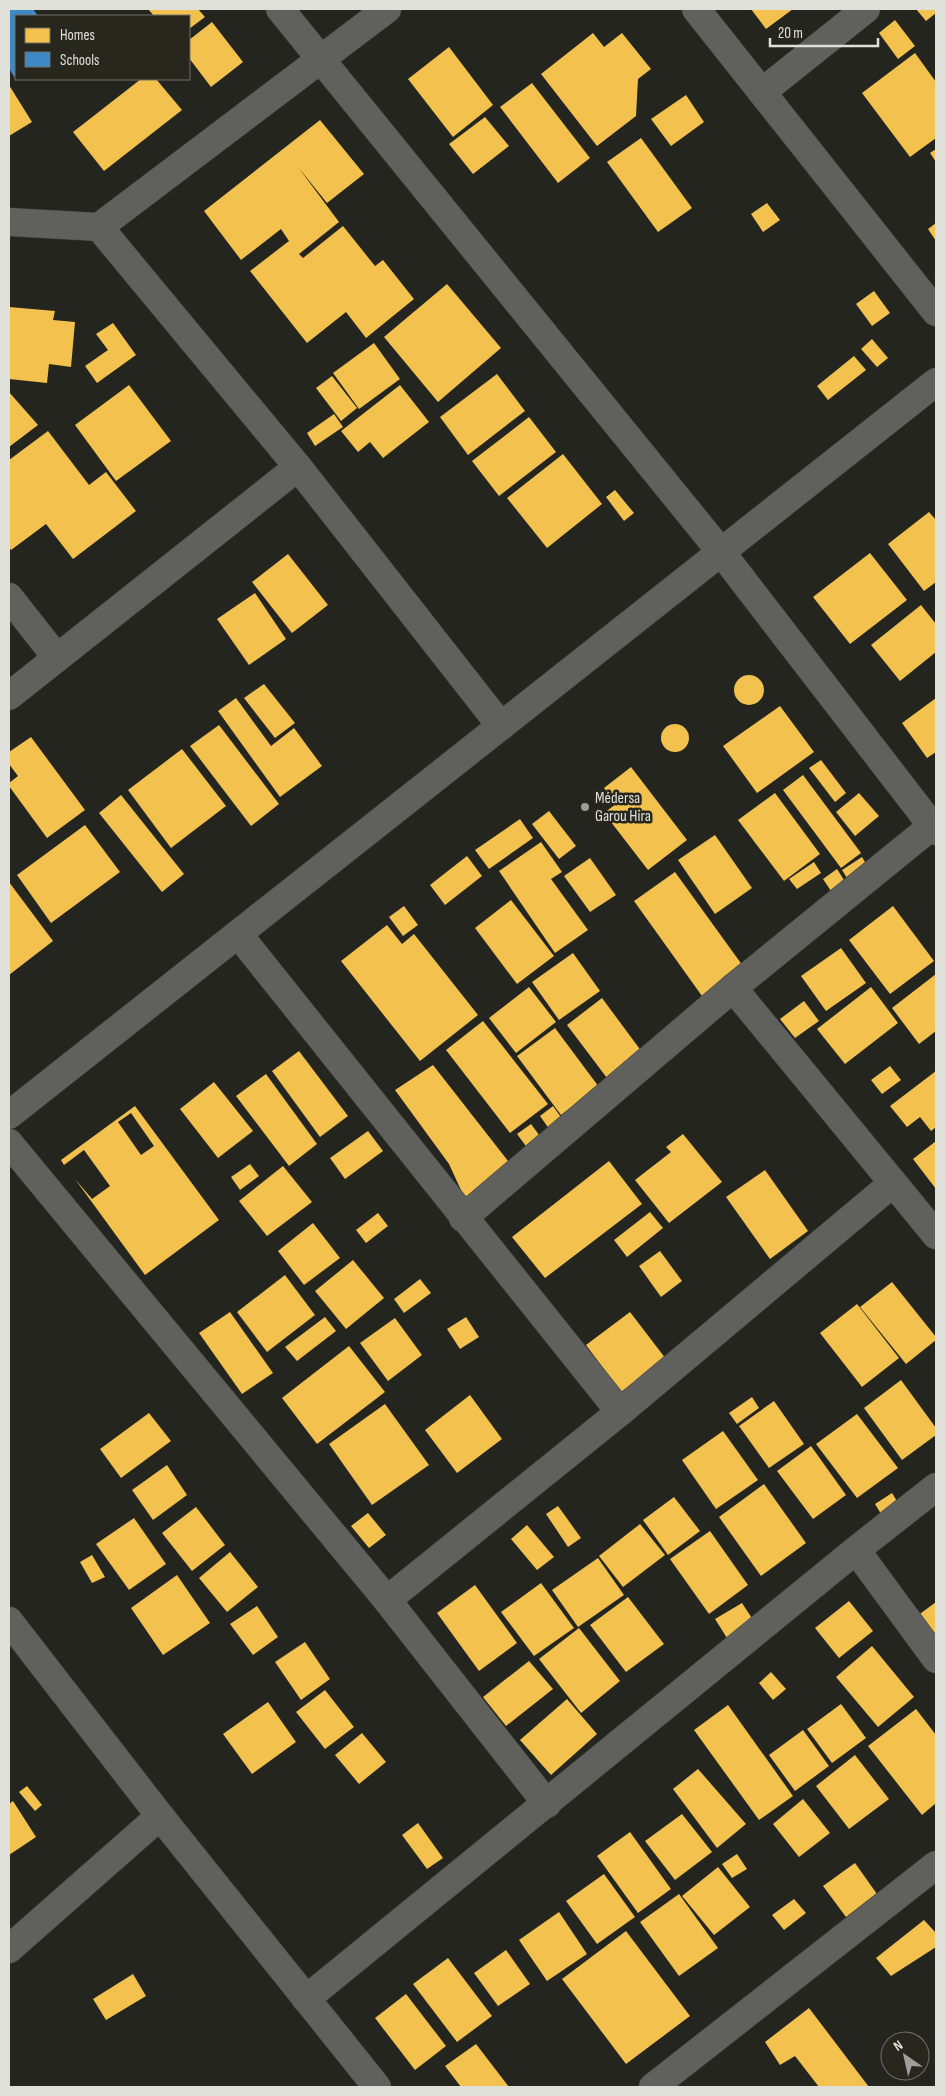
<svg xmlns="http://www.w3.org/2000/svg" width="945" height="2096" font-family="'Sofia Sans Condensed',sans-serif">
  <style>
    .homes { fill: #f2c14e; fill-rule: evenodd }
    .schools { fill: #3f88c5 }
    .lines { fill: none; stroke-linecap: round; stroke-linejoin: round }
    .minor-casing { stroke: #40403c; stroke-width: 29 }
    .minor { stroke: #60605c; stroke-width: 28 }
    .poi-dot { fill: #9f9f99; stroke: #27271e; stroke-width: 2 }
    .labels { text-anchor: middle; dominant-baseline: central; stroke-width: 5; stroke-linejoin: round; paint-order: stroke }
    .poi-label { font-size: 16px; fill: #e0e0da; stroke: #27271e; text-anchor: start }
  </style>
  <rect width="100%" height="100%" fill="#252520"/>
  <g class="homes">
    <path d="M 148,9 L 198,9 L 205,17 L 189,29 L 189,16 L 154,16 Z"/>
    <path d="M 751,9 L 793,9 L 766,29 Z"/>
    <path d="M 916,9 L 936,9 L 936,13 L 926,21 Z"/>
    <path d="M 895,20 L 915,46 L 898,59 L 879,33 Z"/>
    <path d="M 212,22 L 243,62 L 211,87 L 189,58 L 189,40 Z"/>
    <path d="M 593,33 L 604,47 L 622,33 L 651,69 L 638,79 L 636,116 L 597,146 L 541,74 Z"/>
    <path d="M 449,47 L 493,105 L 453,137 L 408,79 Z"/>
    <path d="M 915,53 L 936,82 L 936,138 L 910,157 L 862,93 Z"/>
    <path d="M 141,79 L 156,79 L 182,110 L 104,171 L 73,132 Z"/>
    <path d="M 532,83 L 590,158 L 558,183 L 500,107 Z"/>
    <path d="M 9,85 L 32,122 L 9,136 Z"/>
    <path d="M 686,95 L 704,122 L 671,146 L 651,119 Z"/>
    <path d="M 485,117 L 509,146 L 473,174 L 449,144 Z"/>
    <path d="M 320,120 L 364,174 L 327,203 L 298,167 L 339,222 L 299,254 L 303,258 L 343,226 L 375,266 L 383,260 L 414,299 L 366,338 L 346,312 L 307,343 L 250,271 L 289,241 L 281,229 L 241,260 L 204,211 Z"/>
    <path d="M 641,138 L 692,208 L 658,232 L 607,162 Z"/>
    <path d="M 936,149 L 936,162 L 930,153 Z"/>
    <path d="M 767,203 L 780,220 L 763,232 L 751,214 Z"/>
    <path d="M 936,223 L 936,241 L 928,229 Z"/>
    <path d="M 447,284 L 501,348 L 438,402 L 384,337 Z"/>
    <path d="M 874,291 L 890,313 L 872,326 L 856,304 Z"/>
    <path d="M 9,307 L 55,311 L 53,320 L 75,322 L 71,367 L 49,364 L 47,383 L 9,379 Z"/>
    <path d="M 113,323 L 136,355 L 97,383 L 85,366 L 108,350 L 96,334 Z"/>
    <path d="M 872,339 L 888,358 L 877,367 L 861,349 Z"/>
    <path d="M 374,343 L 400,379 L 359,409 L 333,373 Z"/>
    <path d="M 854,356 L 866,370 L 828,400 L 817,386 Z"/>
    <path d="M 497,374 L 525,411 L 468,455 L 440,417 Z"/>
    <path d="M 332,376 L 357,408 L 341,421 L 316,388 Z"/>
    <path d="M 129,385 L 171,441 L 116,481 L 75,425 Z"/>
    <path d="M 400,385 L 429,422 L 383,458 L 370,442 L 358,452 L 341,431 Z"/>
    <path d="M 9,392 L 38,425 L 9,447 Z"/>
    <path d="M 334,414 L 343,427 L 315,446 L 307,433 Z"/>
    <path d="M 529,417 L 556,452 L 499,496 L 472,461 Z"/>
    <path d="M 48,431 L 89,485 L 106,472 L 136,511 L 73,559 L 46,524 L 11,550 L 9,547 L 9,460 Z"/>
    <path d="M 563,454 L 602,504 L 547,548 L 507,498 Z"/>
    <path d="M 615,490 L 634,513 L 624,521 L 606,497 Z"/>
    <path d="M 929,512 L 936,520 L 936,582 L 924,591 L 888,544 Z"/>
    <path d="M 870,553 L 907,600 L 850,644 L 813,597 Z"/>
    <path d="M 288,554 L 328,605 L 292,633 L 252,582 Z"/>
    <path d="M 255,593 L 286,639 L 249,665 L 217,619 Z"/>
    <path d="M 921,605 L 936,624 L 936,652 L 900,681 L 871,645 Z"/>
    <circle cx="749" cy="690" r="15"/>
    <path d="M 264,684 L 295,723 L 275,738 L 244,698 Z"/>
    <path d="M 236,698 L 271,746 L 294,728 L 322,766 L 280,797 L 218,711 Z"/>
    <path d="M 936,698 L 936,752 L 927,758 L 902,723 Z"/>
    <path d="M 780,706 L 814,752 L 757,793 L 723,746 Z"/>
    <circle cx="675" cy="738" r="14"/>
    <path d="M 219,725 L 279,804 L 251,826 L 190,746 Z"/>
    <path d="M 31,737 L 85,810 L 47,838 L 9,786 L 9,783 L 18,776 L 9,764 L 9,752 Z"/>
    <path d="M 182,749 L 226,806 L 171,848 L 128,790 Z"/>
    <path d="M 821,760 L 846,793 L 835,802 L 809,768 Z"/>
    <path d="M 631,767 L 687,840 L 648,870 L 604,813 L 616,804 L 604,788 Z"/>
    <path d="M 803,775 L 861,853 L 841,868 L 783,790 Z"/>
    <path d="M 775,793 L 820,854 L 784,881 L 738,820 Z"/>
    <path d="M 859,793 L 879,816 L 855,836 L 836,812 Z"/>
    <path d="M 121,795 L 184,874 L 162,892 L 99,813 Z"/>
    <path d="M 549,811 L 576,846 L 559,859 L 532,824 Z"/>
    <path d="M 520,819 L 533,838 L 489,869 L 475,850 Z"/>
    <path d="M 85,825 L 120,872 L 51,923 L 17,875 Z"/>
    <path d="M 715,835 L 752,888 L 715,914 L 678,860 Z"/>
    <path d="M 541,842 L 562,872 L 551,879 L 588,930 L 555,953 L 499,871 Z"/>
    <path d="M 467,856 L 482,876 L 445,905 L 430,885 Z"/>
    <path d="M 862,857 L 872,874 L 852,886 L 842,870 Z"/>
    <path d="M 590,858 L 616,895 L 590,912 L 564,876 Z"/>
    <path d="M 814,862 L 821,873 L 797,889 L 789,879 Z"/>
    <path d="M 837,869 L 851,891 L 837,900 L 823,879 Z"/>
    <path d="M 675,872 L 748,973 L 707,1003 L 634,901 Z"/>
    <path d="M 9,882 L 53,941 L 9,975 Z"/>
    <path d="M 511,900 L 554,956 L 517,984 L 475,928 Z"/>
    <path d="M 404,906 L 418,925 L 403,936 L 389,917 Z"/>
    <path d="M 893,906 L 934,961 L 890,994 L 849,940 Z"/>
    <path d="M 387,925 L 402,944 L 414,934 L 478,1015 L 420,1061 L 341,961 Z"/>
    <path d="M 841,948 L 866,983 L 826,1011 L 801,976 Z"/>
    <path d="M 573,953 L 600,991 L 559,1020 L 532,982 Z"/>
    <path d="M 936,974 L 936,1031 L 919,1044 L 892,1008 Z"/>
    <path d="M 529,987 L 556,1022 L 516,1053 L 489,1018 Z"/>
    <path d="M 871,987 L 898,1023 L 845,1064 L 817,1029 Z"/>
    <path d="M 602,998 L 645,1056 L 610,1082 L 567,1025 Z"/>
    <path d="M 804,1001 L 819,1021 L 795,1038 L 780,1019 Z"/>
    <path d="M 483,1021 L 548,1104 L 510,1133 L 446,1050 Z"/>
    <path d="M 555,1028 L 599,1087 L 561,1115 L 517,1056 Z"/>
    <path d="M 299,1051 L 348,1116 L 320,1137 L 272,1071 Z"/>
    <path d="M 433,1065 L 512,1166 L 466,1201 L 449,1164 L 395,1090 Z"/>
    <path d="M 890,1066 L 901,1080 L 882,1094 L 871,1080 Z"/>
    <path d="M 936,1071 L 936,1127 L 931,1131 L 920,1117 L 907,1127 L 890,1106 Z"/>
    <path d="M 266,1074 L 317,1144 L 289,1166 L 236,1096 Z"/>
    <path d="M 214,1082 L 253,1131 L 218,1158 L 180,1109 Z"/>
    <path d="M 135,1106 L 219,1220 L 145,1275 L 75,1179 L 92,1199 L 110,1186 L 84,1150 L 64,1165 L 61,1160 ZM 131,1113 L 154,1146 L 141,1155 L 118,1122 Z"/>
    <path d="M 553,1106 L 568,1127 L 555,1137 L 540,1116 Z"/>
    <path d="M 531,1124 L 545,1143 L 531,1153 L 517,1134 Z"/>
    <path d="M 368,1131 L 383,1151 L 345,1179 L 330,1158 Z"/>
    <path d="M 683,1134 L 722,1182 L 669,1223 L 635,1180 L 671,1152 L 666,1147 Z"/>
    <path d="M 936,1141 L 936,1189 L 913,1159 Z"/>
    <path d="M 609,1161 L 642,1204 L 545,1278 L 512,1237 Z"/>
    <path d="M 250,1164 L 259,1176 L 240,1190 L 231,1177 Z"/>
    <path d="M 283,1166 L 312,1202 L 267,1236 L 239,1201 Z"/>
    <path d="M 765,1170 L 808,1231 L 770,1259 L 726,1197 Z"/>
    <path d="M 650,1212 L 663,1228 L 627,1257 L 614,1240 Z"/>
    <path d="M 378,1213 L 388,1226 L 366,1243 L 356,1230 Z"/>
    <path d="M 313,1223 L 340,1258 L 304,1285 L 278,1251 Z"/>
    <path d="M 660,1251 L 682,1281 L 661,1297 L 639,1266 Z"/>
    <path d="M 353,1260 L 384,1298 L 346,1329 L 315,1291 Z"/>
    <path d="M 285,1275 L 315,1315 L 267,1352 L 237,1312 Z"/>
    <path d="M 420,1279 L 431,1293 L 404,1313 L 394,1299 Z"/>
    <path d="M 892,1282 L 936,1337 L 936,1340 L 906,1364 L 860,1307 Z"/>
    <path d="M 857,1304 L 899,1358 L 862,1387 L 820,1333 Z"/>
    <path d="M 230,1312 L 273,1373 L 242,1394 L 199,1333 Z"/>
    <path d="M 630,1312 L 666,1359 L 621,1392 L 586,1345 Z"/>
    <path d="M 325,1317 L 336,1331 L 297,1361 L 285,1347 Z"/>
    <path d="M 466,1317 L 479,1337 L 460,1349 L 447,1329 Z"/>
    <path d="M 395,1318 L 422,1355 L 388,1381 L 360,1343 Z"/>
    <path d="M 349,1346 L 385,1392 L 317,1444 L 282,1398 Z"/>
    <path d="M 901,1380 L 936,1428 L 936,1435 L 902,1460 L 864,1408 Z"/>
    <path d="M 470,1395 L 502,1439 L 457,1473 L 425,1430 Z"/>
    <path d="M 752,1397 L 759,1408 L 737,1424 L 729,1413 Z"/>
    <path d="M 774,1401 L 804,1444 L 769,1468 L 739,1426 Z"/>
    <path d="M 385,1404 L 429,1465 L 372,1505 L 329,1444 Z"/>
    <path d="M 149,1413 L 171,1441 L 121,1478 L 100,1449 Z"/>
    <path d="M 857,1414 L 898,1468 L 857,1498 L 816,1444 Z"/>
    <path d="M 723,1431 L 758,1480 L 716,1509 L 682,1460 Z"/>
    <path d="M 811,1446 L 846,1495 L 813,1519 L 777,1471 Z"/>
    <path d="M 167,1465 L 187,1495 L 153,1520 L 132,1490 Z"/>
    <path d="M 764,1484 L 806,1543 L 761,1576 L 719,1517 Z"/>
    <path d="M 892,1493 L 900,1506 L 883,1517 L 875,1504 Z"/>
    <path d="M 674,1497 L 700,1531 L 668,1555 L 643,1520 Z"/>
    <path d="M 558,1506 L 581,1538 L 568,1547 L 546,1514 Z"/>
    <path d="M 196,1507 L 225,1545 L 192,1571 L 162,1533 Z"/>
    <path d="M 368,1513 L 386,1535 L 369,1548 L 351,1526 Z"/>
    <path d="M 134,1518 L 166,1564 L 129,1590 L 96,1544 Z"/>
    <path d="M 640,1524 L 665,1555 L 623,1587 L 599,1556 Z"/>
    <path d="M 527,1525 L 554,1557 L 537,1570 L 511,1539 Z"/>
    <path d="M 710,1531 L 748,1585 L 709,1614 L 670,1559 Z"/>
    <path d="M 230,1552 L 258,1587 L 227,1612 L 199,1578 Z"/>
    <path d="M 92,1555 L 105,1577 L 92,1583 L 80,1562 Z"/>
    <path d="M 598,1558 L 624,1595 L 578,1627 L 552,1590 Z"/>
    <path d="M 177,1575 L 210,1623 L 163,1655 L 131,1608 Z"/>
    <path d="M 541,1583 L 574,1628 L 534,1656 L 501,1612 Z"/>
    <path d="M 475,1585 L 517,1643 L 479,1671 L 437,1613 Z"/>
    <path d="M 628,1597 L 664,1644 L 626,1672 L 590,1625 Z"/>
    <path d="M 849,1601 L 873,1631 L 839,1658 L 815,1628 Z"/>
    <path d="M 936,1602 L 936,1642 L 917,1616 Z"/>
    <path d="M 742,1603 L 759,1629 L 732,1646 L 715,1619 Z"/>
    <path d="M 257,1606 L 278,1637 L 253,1655 L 230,1624 Z"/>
    <path d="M 579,1628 L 620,1681 L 581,1713 L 539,1659 Z"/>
    <path d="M 305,1642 L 330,1679 L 301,1700 L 275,1662 Z"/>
    <path d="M 872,1646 L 914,1697 L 878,1727 L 836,1677 Z"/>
    <path d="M 529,1661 L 553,1689 L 506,1726 L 483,1697 Z"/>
    <path d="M 771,1672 L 786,1689 L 773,1700 L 759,1683 Z"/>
    <path d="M 325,1690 L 354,1727 L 325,1749 L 296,1712 Z"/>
    <path d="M 567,1699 L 597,1734 L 551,1775 L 520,1740 Z"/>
    <path d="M 268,1702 L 296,1742 L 252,1774 L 223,1734 Z"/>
    <path d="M 841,1704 L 866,1738 L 832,1763 L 807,1729 Z"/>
    <path d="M 728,1705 L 793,1796 L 759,1820 L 694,1730 Z"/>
    <path d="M 916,1709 L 936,1735 L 936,1803 L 922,1815 L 868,1746 Z"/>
    <path d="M 803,1730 L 829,1766 L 795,1791 L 769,1755 Z"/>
    <path d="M 362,1733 L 386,1762 L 359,1784 L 335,1755 Z"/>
    <path d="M 855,1755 L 889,1799 L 849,1829 L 816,1786 Z"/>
    <path d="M 698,1769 L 746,1824 L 717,1848 L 673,1789 Z"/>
    <path d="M 27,1786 L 42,1805 L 35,1811 L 19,1792 Z"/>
    <path d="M 803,1799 L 830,1833 L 799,1857 L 773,1824 Z"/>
    <path d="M 13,1801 L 36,1837 L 9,1855 L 9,1804 Z"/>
    <path d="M 682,1814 L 712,1852 L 675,1880 L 645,1841 Z"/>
    <path d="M 418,1823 L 443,1858 L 427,1869 L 402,1835 Z"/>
    <path d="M 630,1832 L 671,1889 L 638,1913 L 597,1856 Z"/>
    <path d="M 737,1854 L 747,1869 L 732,1878 L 722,1864 Z"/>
    <path d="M 855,1863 L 877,1894 L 846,1917 L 823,1886 Z"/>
    <path d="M 718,1867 L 750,1907 L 714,1935 L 682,1896 Z"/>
    <path d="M 604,1874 L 635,1917 L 597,1944 L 566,1901 Z"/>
    <path d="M 679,1894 L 718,1948 L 679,1976 L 640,1922 Z"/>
    <path d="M 794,1899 L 806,1913 L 784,1930 L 772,1915 Z"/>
    <path d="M 559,1912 L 587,1954 L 547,1981 L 519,1940 Z"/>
    <path d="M 924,1920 L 936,1933 L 936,1947 L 891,1976 L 876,1958 Z"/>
    <path d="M 626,1931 L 690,2016 L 626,2064 L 562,1979 Z"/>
    <path d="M 506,1950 L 530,1984 L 498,2006 L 474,1973 Z"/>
    <path d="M 448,1958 L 492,2016 L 457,2042 L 413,1984 Z"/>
    <path d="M 133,1974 L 146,1996 L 106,2020 L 93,1999 Z"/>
    <path d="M 406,1994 L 446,2046 L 415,2070 L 375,2018 Z"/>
    <path d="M 809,2008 L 869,2087 L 819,2087 L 795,2056 L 780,2065 L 765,2042 Z"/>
    <path d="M 476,2044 L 509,2087 L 461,2087 L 445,2066 Z"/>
  </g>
  <path class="schools" d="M 9,9 L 33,9 L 38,16 L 16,16 L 16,75 L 14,77 L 9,68 Z"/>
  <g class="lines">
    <defs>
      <g id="minor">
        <path d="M 280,9 L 721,552 L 936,831"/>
        <path d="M 387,9 L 99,227 L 298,467 L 501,726"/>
        <path d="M 696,9 L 936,312"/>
        <path d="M 762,92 L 866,9"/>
        <path d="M 9,222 L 99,227"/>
        <path d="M 9,597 L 57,658"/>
        <path d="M 9,696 L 298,467"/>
        <path d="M 238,934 L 620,1412"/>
        <path d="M 733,988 L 936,1235"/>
        <path d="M 9,1115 L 936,382"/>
        <path d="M 9,1143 L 387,1600 L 547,1804"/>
        <path d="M 463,1218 L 733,988 L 932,826"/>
        <path d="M 856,1550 L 936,1659"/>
        <path d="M 387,1600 L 620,1412 L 893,1183"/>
        <path d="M 9,1621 L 160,1816 L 377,2087"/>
        <path d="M 9,1949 L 160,1816"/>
        <path d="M 306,1999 L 856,1550 L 936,1487"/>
        <path d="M 653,2087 L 936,1865"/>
      </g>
    </defs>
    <use href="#minor" class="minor-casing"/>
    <use href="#minor" class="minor"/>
  </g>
  <circle class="poi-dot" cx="585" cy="807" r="5"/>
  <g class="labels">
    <g class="poi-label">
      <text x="595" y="798">Médersa<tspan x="595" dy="18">Garou Hira</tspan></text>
    </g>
  </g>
  <rect width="945" height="2096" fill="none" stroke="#e0e0da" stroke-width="20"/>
  <rect x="15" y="15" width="175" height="65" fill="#27271e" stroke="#717169"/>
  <rect x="25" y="28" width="25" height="15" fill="#f2c14e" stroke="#717169"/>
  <text x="60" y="40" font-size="15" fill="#e0e0da">Homes</text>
  <rect x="25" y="52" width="25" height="15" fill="#3f88c5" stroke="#717169"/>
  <text x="60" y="65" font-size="15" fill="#e0e0da">Schools</text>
  <g transform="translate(905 2056) rotate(326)"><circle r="24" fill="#27271e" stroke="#717169"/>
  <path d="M0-4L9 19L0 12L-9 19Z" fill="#9f9f99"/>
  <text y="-8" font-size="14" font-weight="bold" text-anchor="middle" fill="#e0e0da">N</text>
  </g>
  <path d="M770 38v8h108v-8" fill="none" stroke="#e0e0da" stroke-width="2.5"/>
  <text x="778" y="38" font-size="15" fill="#e0e0da" stroke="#27271e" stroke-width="4" paint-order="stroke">20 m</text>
</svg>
